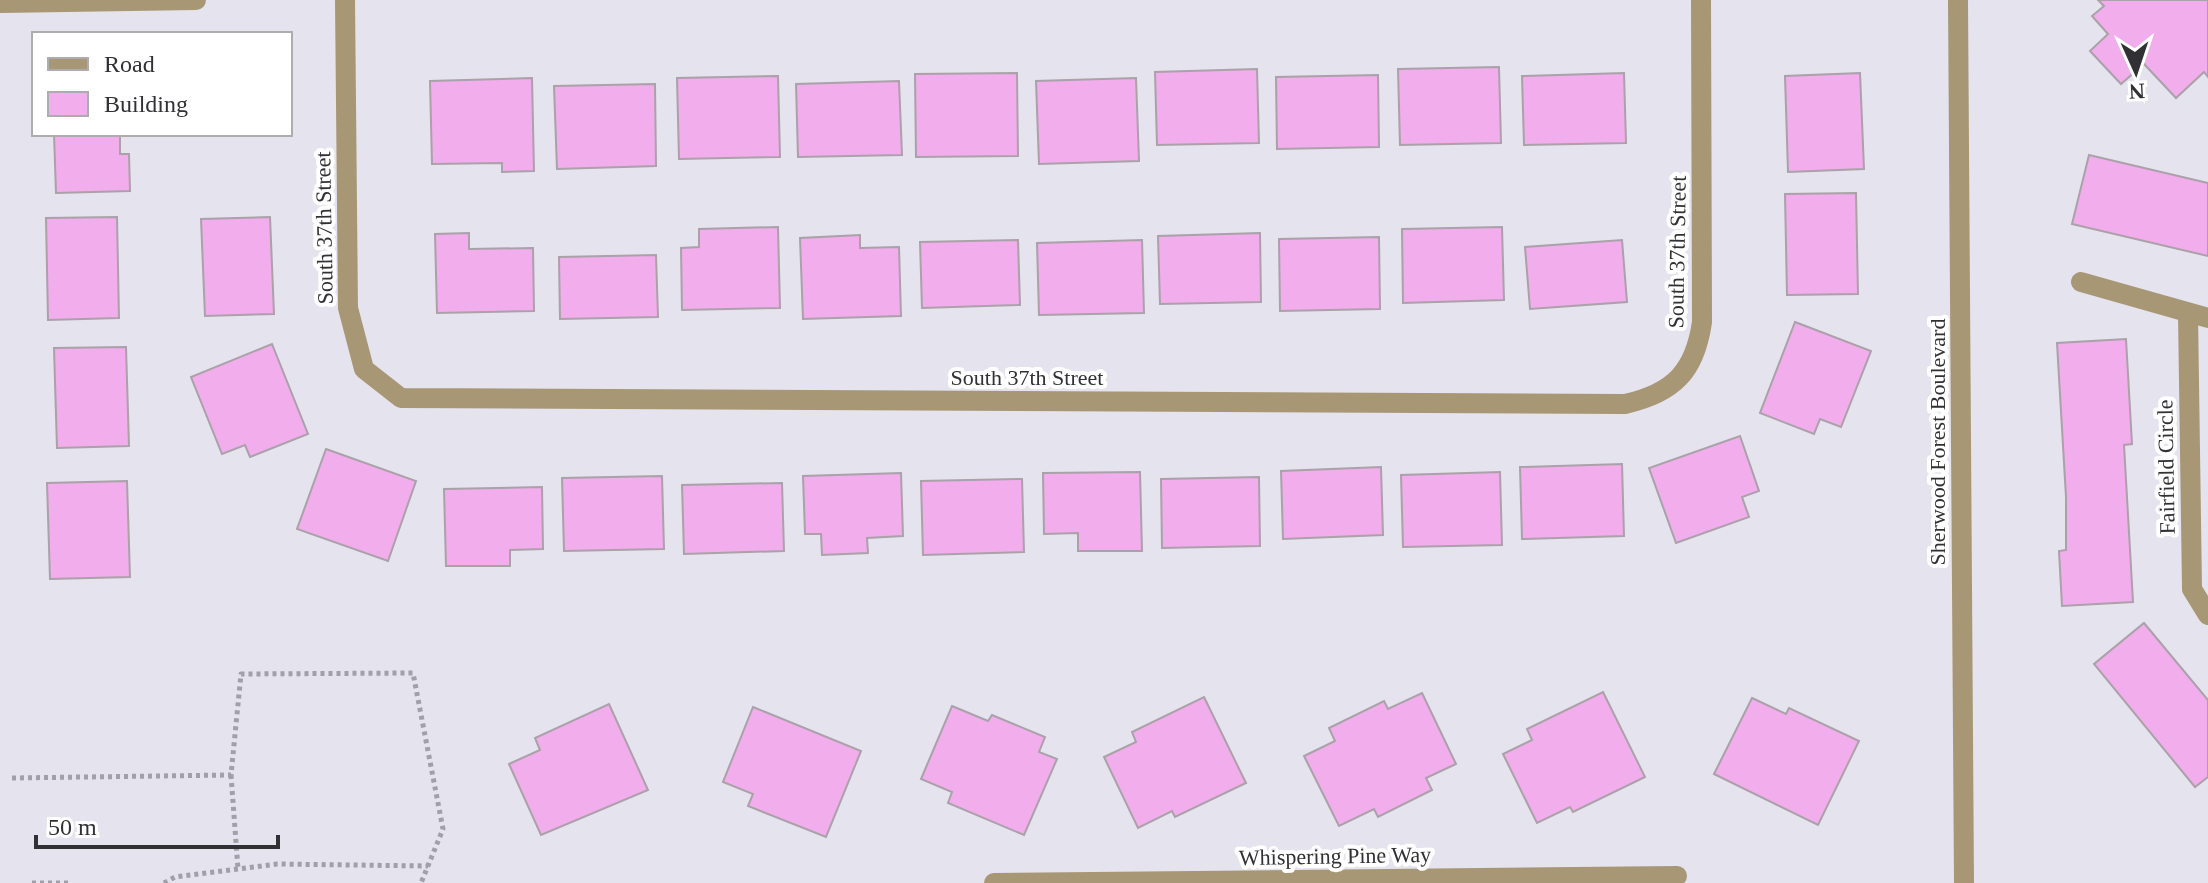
<svg xmlns="http://www.w3.org/2000/svg" width="2208" height="883" font-family="'Times New Roman',serif">
  <style>
    .building { fill: #f2adec; stroke: #aaa1a9; stroke-width: 2 }
    .lines { fill: none; stroke-linecap: round; stroke-linejoin: round }
    .path { stroke: #a19fa7; stroke-width: 5; stroke-dasharray: 4 4; stroke-linecap: butt }
    .minor { stroke: #a89775; stroke-width: 20 }
    .labels { text-anchor: middle; dominant-baseline: central; stroke-width: 8; stroke-linejoin: round; paint-order: stroke }
    .street-label { font-size: 22px; fill: #313034; stroke: #fff }
  </style>
  <rect width="100%" height="100%" fill="#e5e3ee"/>
  <g class="building">
    <path d="M 2098,0 L 2208,0 L 2208,77 L 2204,72 L 2176,98 L 2144,64 L 2121,84 L 2090,51 L 2108,34 L 2092,16 L 2104,6 Z"/>
    <path d="M 1499,67 L 1501,143 L 1400,145 L 1398,69 Z"/>
    <path d="M 1257,69 L 1259,143 L 1157,145 L 1155,72 Z"/>
    <path d="M 1017,73 L 1018,156 L 916,157 L 915,74 Z"/>
    <path d="M 1624,73 L 1626,143 L 1524,145 L 1522,76 Z"/>
    <path d="M 1860,73 L 1864,169 L 1788,172 L 1785,76 Z"/>
    <path d="M 1378,75 L 1379,147 L 1277,149 L 1276,77 Z"/>
    <path d="M 778,76 L 780,157 L 679,159 L 677,78 Z"/>
    <path d="M 532,78 L 534,171 L 502,172 L 502,163 L 432,164 L 430,81 Z"/>
    <path d="M 1136,78 L 1139,161 L 1039,164 L 1036,81 Z"/>
    <path d="M 899,81 L 902,155 L 798,157 L 796,84 Z"/>
    <path d="M 655,84 L 656,166 L 557,169 L 554,86 Z"/>
    <path d="M 54,134 L 120,134 L 120,154 L 129,154 L 130,191 L 56,193 Z"/>
    <path d="M 2089,155 L 2208,183 L 2208,256 L 2072,224 Z"/>
    <path d="M 1856,193 L 1858,294 L 1787,295 L 1785,194 Z"/>
    <path d="M 117,217 L 119,318 L 48,320 L 46,218 Z"/>
    <path d="M 270,217 L 274,314 L 205,316 L 201,219 Z"/>
    <path d="M 778,227 L 780,308 L 682,310 L 681,248 L 699,247 L 699,229 Z"/>
    <path d="M 1502,227 L 1504,300 L 1403,303 L 1402,229 Z"/>
    <path d="M 469,233 L 469,249 L 533,248 L 534,311 L 437,313 L 435,234 Z"/>
    <path d="M 1260,233 L 1261,302 L 1160,304 L 1158,236 Z"/>
    <path d="M 860,235 L 860,248 L 899,247 L 901,316 L 803,319 L 800,238 Z"/>
    <path d="M 1379,237 L 1380,309 L 1280,311 L 1279,239 Z"/>
    <path d="M 1018,240 L 1020,305 L 922,308 L 920,242 Z"/>
    <path d="M 1142,240 L 1144,313 L 1039,315 L 1037,243 Z"/>
    <path d="M 1622,240 L 1627,302 L 1530,309 L 1525,247 Z"/>
    <path d="M 656,255 L 658,317 L 560,319 L 559,257 Z"/>
    <path d="M 1795,322 L 1871,351 L 1841,427 L 1820,419 L 1814,434 L 1760,413 Z"/>
    <path d="M 2126,339 L 2132,444 L 2124,445 L 2133,602 L 2062,606 L 2059,551 L 2066,550 L 2066,497 L 2057,343 Z"/>
    <path d="M 272,344 L 308,434 L 250,457 L 245,445 L 222,454 L 191,377 Z"/>
    <path d="M 126,347 L 129,446 L 57,448 L 54,348 Z"/>
    <path d="M 1740,436 L 1759,491 L 1742,497 L 1749,517 L 1676,543 L 1649,468 Z"/>
    <path d="M 326,449 L 416,481 L 388,561 L 297,529 Z"/>
    <path d="M 1622,464 L 1624,536 L 1522,539 L 1520,467 Z"/>
    <path d="M 1381,467 L 1383,535 L 1283,539 L 1281,471 Z"/>
    <path d="M 1140,472 L 1142,551 L 1078,551 L 1078,533 L 1044,534 L 1043,473 Z"/>
    <path d="M 1500,472 L 1502,545 L 1403,547 L 1401,475 Z"/>
    <path d="M 901,473 L 903,536 L 867,538 L 868,553 L 822,555 L 821,534 L 805,534 L 803,476 Z"/>
    <path d="M 662,476 L 664,549 L 564,551 L 562,478 Z"/>
    <path d="M 1259,477 L 1260,546 L 1162,548 L 1161,479 Z"/>
    <path d="M 1022,479 L 1024,552 L 923,555 L 921,481 Z"/>
    <path d="M 127,481 L 130,577 L 50,579 L 47,483 Z"/>
    <path d="M 782,483 L 784,551 L 684,554 L 682,485 Z"/>
    <path d="M 542,487 L 543,549 L 510,550 L 510,566 L 446,566 L 444,489 Z"/>
    <path d="M 2144,623 L 2208,700 L 2208,777 L 2195,787 L 2094,664 Z"/>
    <path d="M 1603,692 L 1645,777 L 1573,812 L 1570,807 L 1537,823 L 1503,754 L 1532,740 L 1527,729 Z"/>
    <path d="M 1422,693 L 1456,764 L 1426,778 L 1432,790 L 1378,817 L 1374,809 L 1339,826 L 1304,756 L 1335,741 L 1329,728 L 1384,701 L 1388,709 Z"/>
    <path d="M 1204,697 L 1246,783 L 1175,817 L 1172,811 L 1138,828 L 1104,757 L 1136,742 L 1132,732 Z"/>
    <path d="M 1752,698 L 1786,714 L 1789,708 L 1859,741 L 1818,825 L 1714,774 Z"/>
    <path d="M 609,704 L 648,790 L 541,835 L 509,764 L 540,750 L 535,738 Z"/>
    <path d="M 952,706 L 988,721 L 992,715 L 1045,737 L 1039,752 L 1057,759 L 1024,835 L 948,803 L 952,792 L 921,779 Z"/>
    <path d="M 753,707 L 861,751 L 826,837 L 748,806 L 753,794 L 723,782 Z"/>
  </g>
  <g class="lines">
    <g class="path">
      <path d="M 231,775 L 238,869"/>
      <path d="M 12,778 L 231,775 L 241,674 L 413,673 L 443,829 L 421,883"/>
      <path d="M 32,883 L 72,883"/>
      <path d="M 164,883 L 175,877 L 277,864 L 428,866"/>
    </g>
    <g class="minor">
      <path d="M 345,0 L 348,308 L 364,369 L 401,398 L 1625,404 C 1674,393 1695,371 1702,322 L 1701,0"/>
      <path d="M 1958,0 L 1964,883"/>
      <path d="M 0,3 L 196,0"/>
      <path d="M 2081,282 L 2208,318"/>
      <path d="M 2188,313 L 2192,589 L 2208,615"/>
      <path d="M 994,883 L 1677,876"/>
    </g>
  </g>
  <g class="labels">
    <g class="street-label">
      <text transform="translate(324 228) rotate(-91)">South 37th Street</text>
      <text transform="translate(1677 252) rotate(-89)">South 37th Street</text>
      <text x="1027" y="377">South 37th Street</text>
      <text transform="translate(1937 442) rotate(-90)">Sherwood Forest Boulevard</text>
      <text transform="translate(2166 467) rotate(-91)">Fairfield Circle</text>
      <text transform="translate(1335 856) rotate(-1)">Whispering Pine Way</text>
    </g>
  </g>
  <rect x="32" y="32" width="260" height="104" fill="#ffffff" stroke="#adacae" stroke-width="2"/>
  <rect x="48" y="58" width="40" height="12" fill="#a89775" stroke="#adacae" stroke-width="2"/>
  <text x="104" y="72" font-size="24" fill="#313034">Road</text>
  <rect x="48" y="92" width="40" height="24" fill="#f2adec" stroke="#adacae" stroke-width="2"/>
  <text x="104" y="112" font-size="24" fill="#313034">Building</text>
  <g transform="translate(2136 72) rotate(177)" stroke="#ffffff" stroke-width="6" paint-order="stroke">
  <path d="M0-6L14 30L0 20L-14 30Z" fill="#313034"/>
  <text y="-12" font-size="22" font-weight="bold" text-anchor="middle" fill="#313034">N</text>
  </g>
  <path d="M36 835v12h242v-12" fill="none" stroke="#313034" stroke-width="4"/>
  <text x="48" y="835" font-size="24" fill="#313034" stroke="#ffffff" stroke-width="6" paint-order="stroke">50 m</text>
</svg>
